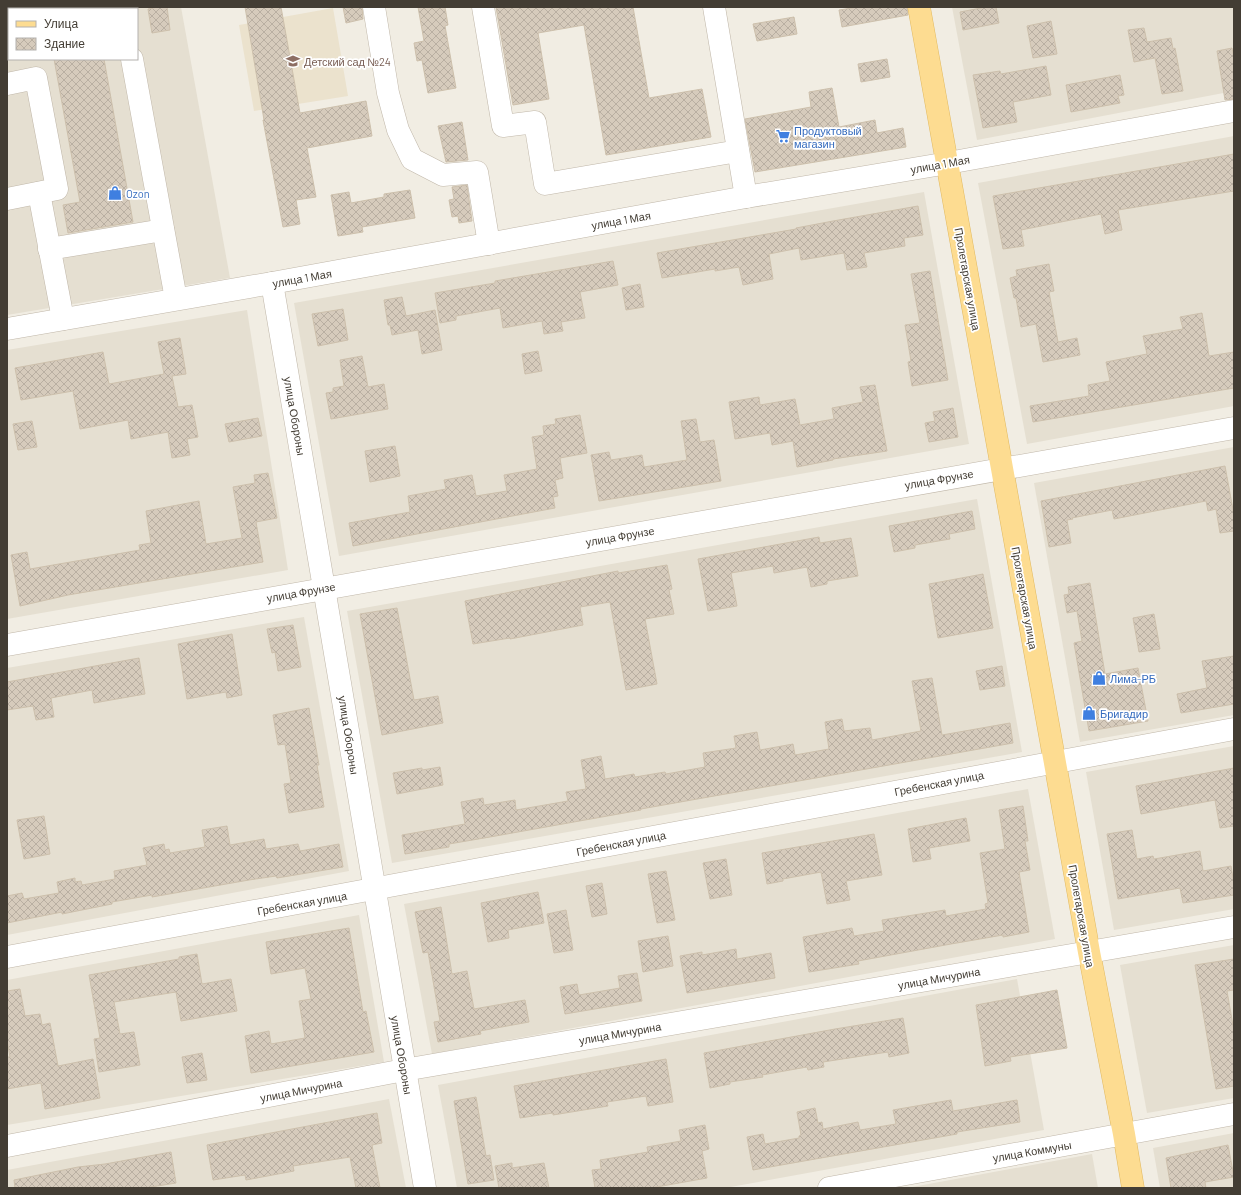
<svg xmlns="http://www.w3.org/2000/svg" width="1241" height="1195" font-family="Barlow,sans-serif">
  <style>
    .residential { fill: #e5dfd1; fill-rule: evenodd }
    .education { fill: #ebe2cd }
    .building { fill: url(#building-cross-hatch); stroke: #cdc0ac }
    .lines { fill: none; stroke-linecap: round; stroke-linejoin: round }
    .minor-casing { stroke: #c0b7a9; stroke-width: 23 }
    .major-casing { stroke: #e1b961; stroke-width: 23 }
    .minor { stroke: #fff; stroke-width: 22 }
    .major { stroke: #fddc91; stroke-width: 22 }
    .labels { text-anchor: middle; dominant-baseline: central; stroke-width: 3.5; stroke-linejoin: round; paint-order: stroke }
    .education-label { font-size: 11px; fill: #785e54; stroke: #fff; text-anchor: start }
    .shop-label { font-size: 11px; fill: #366cbe; stroke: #fff; text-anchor: start }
    .street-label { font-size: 11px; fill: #433d34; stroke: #fff }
  </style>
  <defs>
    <pattern id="building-cross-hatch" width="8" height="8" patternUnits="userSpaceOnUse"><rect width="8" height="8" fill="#d6cbbc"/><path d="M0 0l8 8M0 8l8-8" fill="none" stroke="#b9afa2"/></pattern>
  </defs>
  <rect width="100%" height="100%" fill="#f1ede3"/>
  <g class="residential">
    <path d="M 7,7 L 181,7 L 230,278 L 7,315 ZM 9,9 L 137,9 L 137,59 L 9,59 Z"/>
    <path d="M 952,7 L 1234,7 L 1234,91 L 977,140 Z"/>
    <path d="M 1234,136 L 1234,406 L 1027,444 L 978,183 Z"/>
    <path d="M 924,192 L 969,444 L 339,556 L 294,303 Z"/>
    <path d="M 247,310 L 288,570 L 7,619 L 7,350 Z"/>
    <path d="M 1234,447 L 1234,715 L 1080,742 L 1034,483 Z"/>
    <path d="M 977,499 L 1022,752 L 392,863 L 347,611 Z"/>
    <path d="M 304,617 L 349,871 L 7,935 L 7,668 Z"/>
    <path d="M 1234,746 L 1234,909 L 1114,930 L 1086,772 Z"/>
    <path d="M 1028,789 L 1055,939 L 432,1054 L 404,904 Z"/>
    <path d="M 359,915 L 384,1062 L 7,1125 L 7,980 Z"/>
    <path d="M 1234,945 L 1234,1098 L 1147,1113 L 1120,965 Z"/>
    <path d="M 1017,979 L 1044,1130 L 725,1188 L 457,1188 L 438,1085 Z"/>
    <path d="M 389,1099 L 406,1188 L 7,1188 L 7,1170 Z"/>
    <path d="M 1234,1133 L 1234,1188 L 1160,1188 L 1153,1148 Z"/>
    <path d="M 1092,1154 L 1098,1188 L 907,1188 Z"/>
  </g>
  <path class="education" d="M 333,8 L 348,96 L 254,111 L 239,25 Z"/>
  <g class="building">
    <path d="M 158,7 L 167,7 L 170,30 L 152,33 L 148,9 Z"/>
    <path d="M 245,7 L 281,7 L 300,113 L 366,101 L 372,136 L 307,148 L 316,197 L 296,200 L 300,224 L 283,227 L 263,120 L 264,120 Z"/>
    <path d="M 343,7 L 362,7 L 363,19 L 346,23 Z"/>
    <path d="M 418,7 L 445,7 L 448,25 L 445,26 L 456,88 L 428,93 L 422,60 L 417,61 L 414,43 L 424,41 Z"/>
    <path d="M 496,7 L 633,7 L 649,98 L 702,89 L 711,137 L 606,155 L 584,25 L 538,33 L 549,99 L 513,105 Z"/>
    <path d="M 858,7 L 907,7 L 908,15 L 842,27 L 839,10 Z"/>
    <path d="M 986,7 L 996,7 L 999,23 L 963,30 L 960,12 Z"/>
    <path d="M 794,17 L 797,34 L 757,41 L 753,24 Z"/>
    <path d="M 1051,21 L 1057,54 L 1033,58 L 1027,26 Z"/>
    <path d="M 1144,28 L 1147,42 L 1171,38 L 1173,49 L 1175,48 L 1183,91 L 1162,94 L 1155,58 L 1134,62 L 1128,30 Z"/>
    <path d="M 1232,48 L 1234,58 L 1234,99 L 1225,100 L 1217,51 Z"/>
    <path d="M 54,59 L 104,59 L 133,222 L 68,233 L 63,205 L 80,202 Z"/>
    <path d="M 887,59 L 890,77 L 861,82 L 858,64 Z"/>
    <path d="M 1046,66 L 1051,95 L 1013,102 L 1017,122 L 983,128 L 973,75 L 1000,71 L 1001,74 Z"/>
    <path d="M 1120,75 L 1124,95 L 1118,96 L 1120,103 L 1071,112 L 1066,85 Z"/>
    <path d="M 832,88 L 839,127 L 875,120 L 877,133 L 903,128 L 906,147 L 755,172 L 745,119 L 811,107 L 809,92 Z"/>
    <path d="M 462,122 L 468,160 L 446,162 L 438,126 Z"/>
    <path d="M 1234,154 L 1234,191 L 1118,210 L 1122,230 L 1105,234 L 1101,214 L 1021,230 L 1024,246 L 1003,249 L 993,196 Z"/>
    <path d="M 467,185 L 472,221 L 459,223 L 458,216 L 452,217 L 449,200 L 454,199 L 452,187 Z"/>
    <path d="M 410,190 L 415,218 L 362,227 L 363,232 L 338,236 L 331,195 L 349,192 L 351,203 L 384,197 L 384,194 Z"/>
    <path d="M 918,206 L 923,235 L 904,238 L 905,246 L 864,253 L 867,267 L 847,270 L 844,253 L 801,260 L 799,248 L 769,254 L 773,279 L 743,285 L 739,267 L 715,271 L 715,269 L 662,278 L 657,253 L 796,229 L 796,228 L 833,221 Z"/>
    <path d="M 613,261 L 618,285 L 580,292 L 585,318 L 561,322 L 563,331 L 544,334 L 542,321 L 503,328 L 500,308 L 456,316 L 456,320 L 440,323 L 435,293 L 495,283 L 495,281 Z"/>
    <path d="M 1049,264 L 1054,291 L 1049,292 L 1058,342 L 1077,338 L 1080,355 L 1043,362 L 1036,324 L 1021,327 L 1016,298 L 1014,298 L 1010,278 L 1017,276 L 1016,270 Z"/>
    <path d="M 930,271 L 948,380 L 912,386 L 908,362 L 911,361 L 905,325 L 920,323 L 911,274 Z"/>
    <path d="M 640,284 L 644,307 L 626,310 L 622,288 Z"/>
    <path d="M 402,297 L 406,316 L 435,310 L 442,350 L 422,354 L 418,330 L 392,335 L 390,325 L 388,325 L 384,300 Z"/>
    <path d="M 343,309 L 348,340 L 318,346 L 312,314 Z"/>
    <path d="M 1202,313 L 1209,356 L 1234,352 L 1234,388 L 1033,422 L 1030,406 L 1089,396 L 1088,385 L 1110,381 L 1106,362 L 1147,354 L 1143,336 L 1183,329 L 1180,317 Z"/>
    <path d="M 180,338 L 186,374 L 172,376 L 178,407 L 192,405 L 198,437 L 187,439 L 190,455 L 172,458 L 168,432 L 131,439 L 128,420 L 80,429 L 73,391 L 21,400 L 15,368 L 103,352 L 109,384 L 164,374 L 158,342 Z"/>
    <path d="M 538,351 L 542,371 L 525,374 L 522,354 Z"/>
    <path d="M 362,356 L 368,387 L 384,384 L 388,409 L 331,419 L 326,393 L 333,392 L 333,388 L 344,386 L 340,360 Z"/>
    <path d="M 875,385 L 887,451 L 833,459 L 833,460 L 797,467 L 793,441 L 772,445 L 770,433 L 735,439 L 729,402 L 759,397 L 760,405 L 795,399 L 800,425 L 834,419 L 832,408 L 863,402 L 860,387 Z"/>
    <path d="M 953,408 L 958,437 L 929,442 L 925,423 L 935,421 L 933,412 Z"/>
    <path d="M 580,415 L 587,453 L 560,458 L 563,478 L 555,480 L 558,496 L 553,497 L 555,508 L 353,546 L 349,523 L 410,512 L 408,496 L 446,489 L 444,480 L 472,475 L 476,496 L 507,491 L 504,475 L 537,469 L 532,437 L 544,435 L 543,426 L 556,424 L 555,419 Z"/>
    <path d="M 258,418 L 262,436 L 229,442 L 225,424 Z"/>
    <path d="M 696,419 L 700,442 L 714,440 L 721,481 L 599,501 L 591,455 L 609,452 L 611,460 L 642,455 L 644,467 L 687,460 L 681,421 Z"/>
    <path d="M 32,421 L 37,447 L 18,450 L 13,424 Z"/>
    <path d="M 395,446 L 400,476 L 370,482 L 365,451 Z"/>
    <path d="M 1225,466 L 1234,515 L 1234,531 L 1220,533 L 1216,509 L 1208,511 L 1206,501 L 1114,519 L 1112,510 L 1072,518 L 1073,519 L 1067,520 L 1071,543 L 1049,547 L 1041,501 Z"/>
    <path d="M 268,473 L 277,518 L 256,522 L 263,562 L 68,595 L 20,606 L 11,555 L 27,552 L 30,569 L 140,550 L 139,545 L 151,543 L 146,511 L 199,501 L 206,544 L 242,538 L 233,487 L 255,483 L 254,475 Z"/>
    <path d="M 972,511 L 975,529 L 949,534 L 950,539 L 915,545 L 915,548 L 894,552 L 889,526 Z"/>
    <path d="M 819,537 L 820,543 L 851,538 L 858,576 L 827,581 L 827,584 L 811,587 L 807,567 L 774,573 L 773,566 L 731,573 L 737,606 L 708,611 L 698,559 Z"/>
    <path d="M 667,565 L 672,589 L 669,590 L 674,614 L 645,619 L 657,684 L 626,690 L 610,602 L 580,607 L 583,625 L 510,639 L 510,638 L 473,644 L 465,601 L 582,578 L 618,571 L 618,573 Z"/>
    <path d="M 983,574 L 993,628 L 938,638 L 929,584 Z"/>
    <path d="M 1090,583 L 1105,674 L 1138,668 L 1148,721 L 1089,731 L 1074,643 L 1082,641 L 1077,611 L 1067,613 L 1064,595 L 1069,594 L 1068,587 Z"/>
    <path d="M 397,608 L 414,700 L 438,696 L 443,723 L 382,735 L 360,614 Z"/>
    <path d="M 1154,614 L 1160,649 L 1139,652 L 1133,618 Z"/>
    <path d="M 293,625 L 301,667 L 278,671 L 275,652 L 272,653 L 267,629 Z"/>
    <path d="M 232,634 L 242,695 L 227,698 L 226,692 L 187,699 L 178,644 Z"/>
    <path d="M 1234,656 L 1234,704 L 1181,713 L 1177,694 L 1207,688 L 1202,661 Z"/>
    <path d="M 139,658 L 145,694 L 94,703 L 92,690 L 51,698 L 54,717 L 36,720 L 33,706 L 7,710 L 7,682 Z"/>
    <path d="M 1002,666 L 1005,686 L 980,690 L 976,671 Z"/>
    <path d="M 932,678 L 942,735 L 1010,723 L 1013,743 L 641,809 L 641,810 L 490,837 L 449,844 L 449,847 L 405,854 L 402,835 L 465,824 L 461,802 L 483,798 L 484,805 L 515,800 L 516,810 L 568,801 L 566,792 L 586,789 L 581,760 L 601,756 L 605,779 L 634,774 L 635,777 L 665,772 L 666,774 L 705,767 L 703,753 L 736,748 L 734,736 L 757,732 L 760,750 L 793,744 L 795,755 L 829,749 L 825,722 L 842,719 L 844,731 L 870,728 L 872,740 L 921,731 L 912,681 Z"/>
    <path d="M 309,708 L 319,765 L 317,765 L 324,807 L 289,813 L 284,784 L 291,783 L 285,744 L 278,745 L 273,715 Z"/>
    <path d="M 440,767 L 443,785 L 397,794 L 393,773 L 422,768 L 422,770 Z"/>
    <path d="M 1234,768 L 1234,826 L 1220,828 L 1215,800 L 1141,814 L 1136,786 Z"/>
    <path d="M 1023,806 L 1028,841 L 1025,841 L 1030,870 L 1019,872 L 1029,932 L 1003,937 L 1003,935 L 951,944 L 858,961 L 859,964 L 809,972 L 803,937 L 852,928 L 854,936 L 884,931 L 882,920 L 945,910 L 946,916 L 986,909 L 985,904 L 988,903 L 980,853 L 1005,849 L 999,810 Z"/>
    <path d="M 44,816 L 50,854 L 24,859 L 17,820 Z"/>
    <path d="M 966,818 L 970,841 L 929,848 L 931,859 L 913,862 L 908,829 Z"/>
    <path d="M 227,826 L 230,845 L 264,839 L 266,849 L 298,844 L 300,851 L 339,844 L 343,867 L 277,878 L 276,876 L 249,880 L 152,897 L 152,895 L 112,902 L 112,904 L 62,914 L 62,912 L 7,923 L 7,896 L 22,893 L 24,899 L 59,893 L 57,882 L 75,878 L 75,882 L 81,881 L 82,885 L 115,879 L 114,871 L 147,865 L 143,848 L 164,844 L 165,850 L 169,849 L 170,853 L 205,847 L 202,830 Z"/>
    <path d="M 1132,830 L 1137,859 L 1153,856 L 1154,859 L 1200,851 L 1203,871 L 1231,866 L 1234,884 L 1234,895 L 1183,903 L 1180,888 L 1118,899 L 1107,834 Z"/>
    <path d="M 874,834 L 882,875 L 846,881 L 850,900 L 827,904 L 821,872 L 783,879 L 783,881 L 767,884 L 762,853 Z"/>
    <path d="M 726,859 L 732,895 L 710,899 L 703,863 Z"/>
    <path d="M 666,871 L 675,920 L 657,923 L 648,874 Z"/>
    <path d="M 602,883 L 607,914 L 592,917 L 586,886 Z"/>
    <path d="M 538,892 L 544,923 L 508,930 L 509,938 L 488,942 L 481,903 Z"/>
    <path d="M 441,907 L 452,974 L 467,971 L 474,1009 L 525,1000 L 529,1022 L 480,1031 L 481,1034 L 438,1042 L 434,1022 L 440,1021 L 428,952 L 423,953 L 415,912 Z"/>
    <path d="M 566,910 L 573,950 L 554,953 L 547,914 Z"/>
    <path d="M 349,928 L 363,1012 L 366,1011 L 374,1052 L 251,1073 L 245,1036 L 269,1031 L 271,1044 L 305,1038 L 299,1001 L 311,999 L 305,968 L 271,974 L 266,942 Z"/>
    <path d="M 668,936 L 673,966 L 643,972 L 638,941 Z"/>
    <path d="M 736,949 L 737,959 L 771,953 L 775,978 L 687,993 L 680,956 L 702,952 L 702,955 Z"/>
    <path d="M 197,954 L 202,984 L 231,979 L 237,1011 L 181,1021 L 176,992 L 114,1002 L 120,1034 L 134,1032 L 140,1065 L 99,1072 L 94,1039 L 100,1038 L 89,975 L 179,959 L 179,957 Z"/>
    <path d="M 1234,959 L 1234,990 L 1227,991 L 1234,1031 L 1234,1086 L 1216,1089 L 1195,965 Z"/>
    <path d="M 637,973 L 642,1001 L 565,1014 L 560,987 L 577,984 L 579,995 L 620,988 L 618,976 Z"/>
    <path d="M 20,989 L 25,1016 L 40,1014 L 42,1025 L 50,1023 L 58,1066 L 93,1059 L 100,1098 L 45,1109 L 41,1083 L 7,1089 L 7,1057 L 10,1057 L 7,1041 L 7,991 Z"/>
    <path d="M 1057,990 L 1067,1048 L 1010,1057 L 1011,1061 L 985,1066 L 976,1005 Z"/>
    <path d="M 903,1018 L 909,1053 L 889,1057 L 888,1052 L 823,1062 L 824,1067 L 808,1070 L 807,1067 L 762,1075 L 763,1077 L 730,1082 L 730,1084 L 710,1088 L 704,1053 L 835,1029 Z"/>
    <path d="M 202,1053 L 207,1080 L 187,1083 L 182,1057 Z"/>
    <path d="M 666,1059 L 673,1102 L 648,1106 L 646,1096 L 607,1102 L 608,1106 L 553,1115 L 553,1113 L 520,1118 L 514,1086 Z"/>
    <path d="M 476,1097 L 486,1156 L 490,1155 L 494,1180 L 468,1184 L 454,1101 Z"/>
    <path d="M 951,1100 L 953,1111 L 1017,1100 L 1020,1122 L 957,1132 L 957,1134 L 753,1170 L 747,1137 L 763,1134 L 765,1144 L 799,1138 L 799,1136 L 801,1135 L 797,1112 L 815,1108 L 818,1123 L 822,1122 L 823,1129 L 858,1122 L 860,1130 L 896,1124 L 893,1110 Z"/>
    <path d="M 377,1113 L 382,1143 L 372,1145 L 380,1188 L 356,1188 L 350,1157 L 293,1166 L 294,1171 L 246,1180 L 245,1175 L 213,1180 L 207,1145 Z"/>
    <path d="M 705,1125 L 709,1149 L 702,1151 L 707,1178 L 651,1188 L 595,1188 L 592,1170 L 601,1169 L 600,1160 L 648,1152 L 647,1147 L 681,1141 L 679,1130 Z"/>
    <path d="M 1228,1145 L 1234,1177 L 1205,1182 L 1206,1188 L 1171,1188 L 1166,1158 Z"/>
    <path d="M 171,1152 L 176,1183 L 145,1188 L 15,1188 L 14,1180 L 78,1167 L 105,1164 Z"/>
    <path d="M 512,1163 L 512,1168 L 544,1163 L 549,1188 L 499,1188 L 495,1166 Z"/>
  </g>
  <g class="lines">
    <defs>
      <g id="minor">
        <path d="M 123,7 L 123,9"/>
        <path d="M 374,7 L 388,93 L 398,130 L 412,159 L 443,175 L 477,172 L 489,244"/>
        <path d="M 483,7 L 503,126 L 535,122 L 545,184 L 738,151"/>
        <path d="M 714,7 L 746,197"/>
        <path d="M 132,59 L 176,299"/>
        <path d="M 7,84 L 36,78 L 57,189 L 7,199"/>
        <path d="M 39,193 L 63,319"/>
        <path d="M 49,249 L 163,230"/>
        <path d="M 272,283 L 324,588 L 425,1188"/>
        <path d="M 7,329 L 272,283 L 746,197 L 948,163 L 1234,111"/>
        <path d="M 7,645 L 1234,428"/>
        <path d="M 7,957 L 1234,729"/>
        <path d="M 7,1146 L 404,1070 L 1234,927"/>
        <path d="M 829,1188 L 1234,1114"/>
      </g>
      <path id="major" d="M 919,7 L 1089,952 L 1124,1134 L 1133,1188"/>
    </defs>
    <use href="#minor" class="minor-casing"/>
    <use href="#major" class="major-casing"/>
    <use href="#minor" class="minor"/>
    <use href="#major" class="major"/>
  </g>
  <defs>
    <symbol id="school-bare" viewBox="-9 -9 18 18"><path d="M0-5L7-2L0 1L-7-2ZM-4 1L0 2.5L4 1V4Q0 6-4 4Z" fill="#8d6e63" stroke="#fff" stroke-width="2.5" paint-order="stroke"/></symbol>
    <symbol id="supermarket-bare" viewBox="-9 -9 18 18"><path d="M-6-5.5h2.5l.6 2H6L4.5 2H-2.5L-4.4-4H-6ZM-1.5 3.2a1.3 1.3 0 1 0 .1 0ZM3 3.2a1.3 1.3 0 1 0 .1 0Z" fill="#3f7fe0" stroke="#fff" stroke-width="2.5" paint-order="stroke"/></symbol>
    <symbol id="shop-bare" viewBox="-9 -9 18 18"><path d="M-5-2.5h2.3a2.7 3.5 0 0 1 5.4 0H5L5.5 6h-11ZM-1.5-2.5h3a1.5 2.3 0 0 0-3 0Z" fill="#3f7fe0" stroke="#fff" stroke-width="2.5" paint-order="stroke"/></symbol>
  </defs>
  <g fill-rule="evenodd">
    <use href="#school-bare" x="283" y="51" width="20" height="20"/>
    <use href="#supermarket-bare" x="773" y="126" width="20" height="20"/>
    <use href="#shop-bare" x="105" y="183" width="20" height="20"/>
    <use href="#shop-bare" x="1089" y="668" width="20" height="20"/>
    <use href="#shop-bare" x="1079" y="703" width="20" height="20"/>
  </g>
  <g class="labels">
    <g class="education-label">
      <text x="304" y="61">Детский сад №24</text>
    </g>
    <g class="shop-label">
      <text x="794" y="130">Продуктовый<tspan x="794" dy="13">магазин</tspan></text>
      <text x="126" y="193">Ozon</text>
      <text x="1110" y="678">Лима-РБ</text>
      <text x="1100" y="713">Бригадир</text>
    </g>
    <g class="street-label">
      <text transform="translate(940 164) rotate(-10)">улица 1 Мая</text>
      <text transform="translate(621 220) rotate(-10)">улица 1 Мая</text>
      <text transform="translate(302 278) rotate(-10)">улица 1 Мая</text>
      <text transform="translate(968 279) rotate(80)">Пролетарская улица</text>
      <text transform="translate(295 416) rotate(80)">улица Обороны</text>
      <text transform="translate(939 479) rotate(-10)">улица Фрунзе</text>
      <text transform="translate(620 536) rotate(-10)">улица Фрунзе</text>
      <text transform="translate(301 592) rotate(-10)">улица Фрунзе</text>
      <text transform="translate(1025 598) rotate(80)">Пролетарская улица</text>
      <text transform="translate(349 735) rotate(81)">улица Обороны</text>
      <text transform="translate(939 783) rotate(-11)">Гребенская улица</text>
      <text transform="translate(621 843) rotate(-11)">Гребенская улица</text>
      <text transform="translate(302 903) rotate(-10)">Гребенская улица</text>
      <text transform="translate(1082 916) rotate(80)">Пролетарская улица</text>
      <text transform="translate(939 978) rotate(-10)">улица Мичурина</text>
      <text transform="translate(620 1033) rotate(-10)">улица Мичурина</text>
      <text transform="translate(402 1055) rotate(80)">улица Обороны</text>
      <text transform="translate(301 1090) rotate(-11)">улица Мичурина</text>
      <text transform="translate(1032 1151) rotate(-10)">улица Коммуны</text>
    </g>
  </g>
  <rect width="1241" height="1195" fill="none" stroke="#433d34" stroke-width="16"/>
  <rect x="8" y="8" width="130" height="52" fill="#ffffff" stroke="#b4b1ae"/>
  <rect x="16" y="21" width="20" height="6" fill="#fddc91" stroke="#b4b1ae"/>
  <text x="44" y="28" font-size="12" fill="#433d34">Улица</text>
  <rect x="16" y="38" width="20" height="12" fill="url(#building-cross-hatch)" stroke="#b4b1ae"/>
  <text x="44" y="48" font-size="12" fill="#433d34">Здание</text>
</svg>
